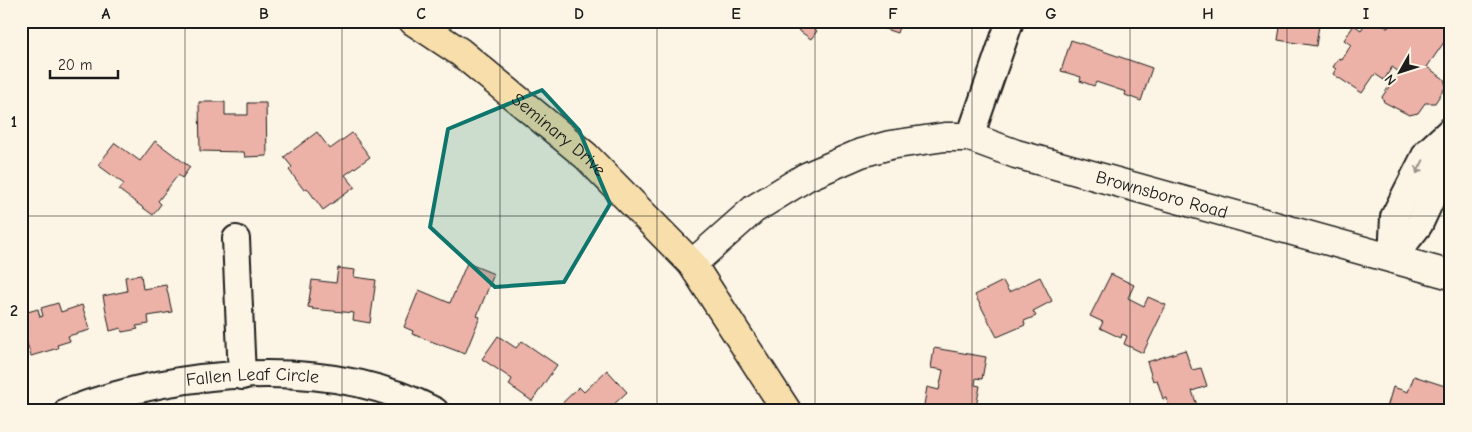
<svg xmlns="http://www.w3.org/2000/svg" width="1472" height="432" font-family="'Comic Neue',sans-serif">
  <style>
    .building { fill: #ecb2a8; stroke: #1c1c1c }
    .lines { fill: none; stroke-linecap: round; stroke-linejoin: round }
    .minor-casing { stroke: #1c1c1c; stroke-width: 30 }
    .tertiary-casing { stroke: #1c1c1c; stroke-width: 31 }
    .primary-casing { stroke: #1c1c1c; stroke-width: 31 }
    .minor { stroke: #fcf5e5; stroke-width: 26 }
    .tertiary { stroke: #fcf5e5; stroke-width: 28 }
    .primary { stroke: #f8deab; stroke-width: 28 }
    .oneway { stroke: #97938b }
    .marked { fill: #0f766e; fill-opacity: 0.2; stroke: #0f766e; stroke-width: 4; stroke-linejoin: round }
    .grid { fill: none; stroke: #1c1c1c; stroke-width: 1; stroke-opacity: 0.55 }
    .labels { text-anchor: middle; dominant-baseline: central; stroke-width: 4; stroke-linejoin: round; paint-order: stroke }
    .street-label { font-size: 18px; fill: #1c1c1c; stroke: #fcf5e5 }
    .neatline { fill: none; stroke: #1c1c1c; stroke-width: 2 }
    .grid-label { font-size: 16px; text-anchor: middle; font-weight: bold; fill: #1c1c1c }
  </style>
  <rect width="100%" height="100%" fill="#fcf5e5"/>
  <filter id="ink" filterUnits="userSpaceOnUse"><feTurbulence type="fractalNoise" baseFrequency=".02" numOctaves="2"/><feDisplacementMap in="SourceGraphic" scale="10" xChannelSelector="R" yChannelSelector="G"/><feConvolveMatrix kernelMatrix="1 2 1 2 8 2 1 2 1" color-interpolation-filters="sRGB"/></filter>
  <g filter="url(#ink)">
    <g class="building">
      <path d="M 805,21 L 817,31 L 811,39 L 798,30 Z"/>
      <path d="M 875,21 L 901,21 L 897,33 L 873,25 Z"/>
      <path d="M 1281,21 L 1316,21 L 1315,24 L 1319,25 L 1316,46 L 1278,40 Z"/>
      <path d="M 1367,21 L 1377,21 L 1388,28 L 1392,21 L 1435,21 L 1451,32 L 1427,67 L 1444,79 L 1446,86 L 1435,103 L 1425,103 L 1418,113 L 1409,115 L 1384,102 L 1382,97 L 1399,72 L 1392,67 L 1384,80 L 1375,74 L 1362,93 L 1333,74 L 1336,69 L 1333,67 L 1339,58 L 1342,60 L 1351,45 L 1344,40 L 1354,25 L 1361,30 Z"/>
      <path d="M 1071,40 L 1152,68 L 1141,101 L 1125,95 L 1126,92 L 1096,82 L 1094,86 L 1080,81 L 1081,77 L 1061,71 Z"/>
      <path d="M 199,102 L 225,102 L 225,115 L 248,115 L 248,103 L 266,103 L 267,156 L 245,157 L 244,152 L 200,151 Z"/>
      <path d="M 317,132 L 330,149 L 352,133 L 370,157 L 345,175 L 355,187 L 323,210 L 307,188 L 304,190 L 289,170 L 292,167 L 284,157 Z"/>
      <path d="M 155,141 L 190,167 L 182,178 L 178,175 L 158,201 L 161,204 L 153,215 L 119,190 L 124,184 L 98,165 L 115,143 L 140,161 Z"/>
      <path d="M 467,263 L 494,274 L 477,316 L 480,317 L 465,354 L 412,334 L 413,331 L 404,327 L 419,290 L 450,303 Z"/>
      <path d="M 338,268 L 355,270 L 354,277 L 376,280 L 370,323 L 353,320 L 354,313 L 312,309 L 313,308 L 308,307 L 312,280 L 336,283 Z"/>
      <path d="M 1111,274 L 1134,285 L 1128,298 L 1144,306 L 1148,297 L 1166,305 L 1143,353 L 1124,344 L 1127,336 L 1122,334 L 1121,338 L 1100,328 L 1103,322 L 1090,316 Z"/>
      <path d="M 141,275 L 143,289 L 166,285 L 172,312 L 148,316 L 149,324 L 136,326 L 138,329 L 122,332 L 121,328 L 110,331 L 103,296 L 127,291 L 125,277 Z"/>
      <path d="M 1040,277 L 1052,301 L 1033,311 L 1036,316 L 1024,321 L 1025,325 L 997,337 L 975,295 L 1003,281 L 1009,292 Z"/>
      <path d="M 58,303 L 61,312 L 82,305 L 90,330 L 68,336 L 70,341 L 57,345 L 58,348 L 31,356 L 21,324 L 21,314 L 38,309 L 40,317 L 43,316 L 41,308 Z"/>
      <path d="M 498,336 L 516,348 L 522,341 L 557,365 L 532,401 L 509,385 L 512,379 L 482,359 Z"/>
      <path d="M 934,348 L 986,357 L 982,379 L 976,378 L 975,385 L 980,386 L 976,407 L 972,406 L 972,411 L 923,411 L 927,387 L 939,390 L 943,370 L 931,368 Z"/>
      <path d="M 1185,350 L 1192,370 L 1201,368 L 1207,386 L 1192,391 L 1199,411 L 1169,411 L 1167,398 L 1163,399 L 1157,380 L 1153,381 L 1147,362 Z"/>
      <path d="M 607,370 L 627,392 L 607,411 L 554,411 L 579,387 L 584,392 Z"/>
      <path d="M 1414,376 L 1451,388 L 1449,411 L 1386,411 L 1393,387 L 1408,392 Z"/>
    </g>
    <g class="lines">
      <defs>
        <g id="minor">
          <path d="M 970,137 L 1010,21"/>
          <path d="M 236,239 L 242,376"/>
          <path d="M 1392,259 L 1394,217 L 1427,152 L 1451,130"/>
          <path d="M 1392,259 L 1419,225 L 1447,165 L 1451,149"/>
          <path id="s1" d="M 68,411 C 178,369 328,355 435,411"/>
        </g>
        <g id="tertiary">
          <path id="s2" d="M 692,264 L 754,209 L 806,177 L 861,153 L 890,145 L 945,137 L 970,137 L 1016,154 L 1451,275"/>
        </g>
        <g id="primary">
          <path id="s3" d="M 413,21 L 460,52 L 586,156 L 692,264 L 787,411"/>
        </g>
      </defs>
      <use href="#minor" class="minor-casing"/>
      <use href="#tertiary" class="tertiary-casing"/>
      <use href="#primary" class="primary-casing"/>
      <use href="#minor" class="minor"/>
      <use href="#tertiary" class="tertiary"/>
      <use href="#primary" class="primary"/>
    </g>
    <defs><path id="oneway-shaft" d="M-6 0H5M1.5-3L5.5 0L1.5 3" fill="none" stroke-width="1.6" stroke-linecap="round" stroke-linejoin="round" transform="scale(1.25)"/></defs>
    <use class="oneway" href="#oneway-shaft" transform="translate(1420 167) rotate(117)"/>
  </g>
  <path class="marked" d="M 542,90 L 579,130 L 610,204 L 564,282 L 495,287 L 430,227 L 448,129 Z"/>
  <path class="grid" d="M 185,21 L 185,411M 342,21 L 342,411M 500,21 L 500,411M 657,21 L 657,411M 815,21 L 815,411M 972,21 L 972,411M 1130,21 L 1130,411M 1287,21 L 1287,411M 21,216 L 1451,216"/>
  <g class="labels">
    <g class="street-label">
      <text stroke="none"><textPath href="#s3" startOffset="185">Seminary Drive</textPath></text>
      <text stroke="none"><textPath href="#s2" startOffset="515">Brownsboro Road</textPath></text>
      <text stroke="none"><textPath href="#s1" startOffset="189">Fallen Leaf Circle</textPath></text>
    </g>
  </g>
  <rect width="1472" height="432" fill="none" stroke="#fcf5e5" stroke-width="55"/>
  <g transform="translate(1400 72) rotate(231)" stroke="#fcf5e5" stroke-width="4" paint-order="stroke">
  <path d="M0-4L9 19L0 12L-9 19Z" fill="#1c1c1c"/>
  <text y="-8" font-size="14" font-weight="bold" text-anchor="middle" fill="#1c1c1c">N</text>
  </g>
  <path d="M50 70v8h68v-8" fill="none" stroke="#1c1c1c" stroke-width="2.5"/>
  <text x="58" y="70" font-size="15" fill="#1c1c1c" stroke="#fcf5e5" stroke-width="4" paint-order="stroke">20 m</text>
  <rect x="28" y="28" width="1416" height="376" class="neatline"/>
  <g class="grid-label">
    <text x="106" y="19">A</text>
    <text x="264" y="19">B</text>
    <text x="421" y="19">C</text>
    <text x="579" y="19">D</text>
    <text x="736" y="19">E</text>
    <text x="893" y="19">F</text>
    <text x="1051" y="19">G</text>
    <text x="1208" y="19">H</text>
    <text x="1366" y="19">I</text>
    <text x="14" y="127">1</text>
    <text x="14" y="316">2</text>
  </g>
</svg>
